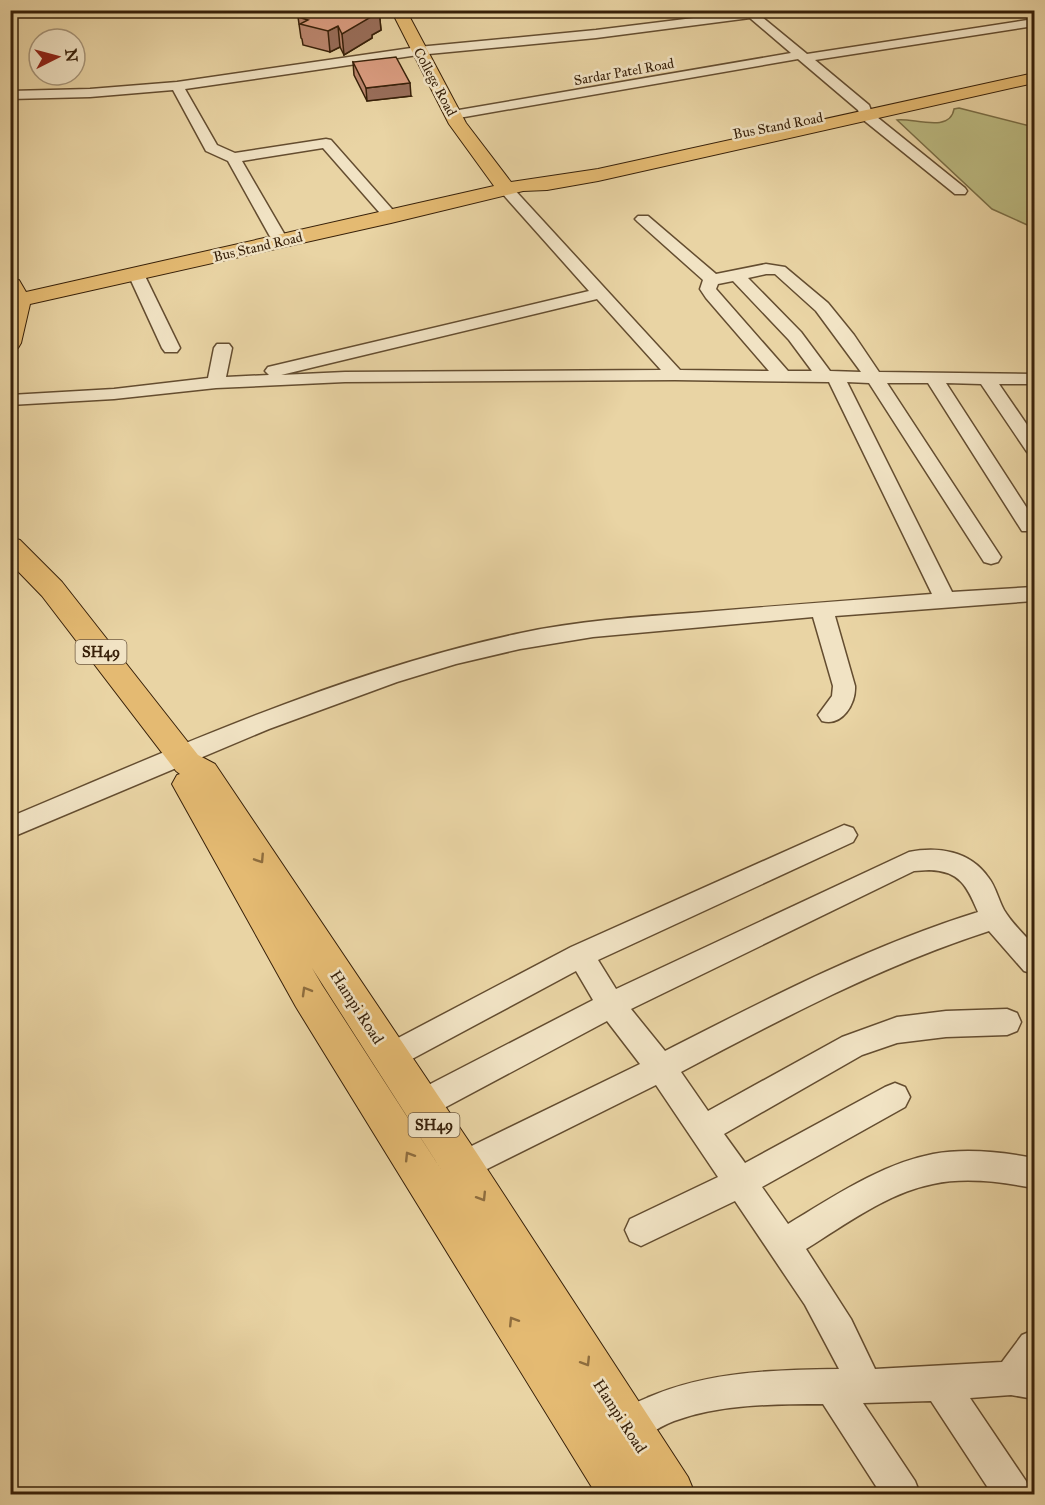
<svg xmlns="http://www.w3.org/2000/svg" width="1045" height="1505" font-family="'IM FELL Great Primer',serif">
  <style>
    .green { fill: #bcbb82; stroke: #7a6e46; stroke-width: 1.5 }
    .lines { fill: none; stroke-linecap: round; stroke-linejoin: round }
    .minor-casing { stroke: #644d30; stroke-width: 3 }
    .major-casing { stroke: #372009; stroke-width: 2 }
    .minor { fill: #f1e3c4; fill-rule: evenodd }
    .major { fill: #e4ba72; fill-rule: evenodd }
    .wall { fill: #bc876f; stroke: #372009; stroke-width: 1.5 }
    .shaded-wall { fill: #996e5a; stroke: #372009; stroke-width: 1.5 }
    .building { fill: #db9d81; stroke: #372009; stroke-width: 1.5 }
    .oneway { stroke: #8e6d3e }
    .labels { text-anchor: middle; dominant-baseline: central; stroke-width: 5; stroke-linejoin: round; paint-order: stroke }
    .far-street-label { font-size: 14px; fill: #372009; stroke: #f1e3c4 }
    .shield { fill: #f1e3c4; stroke: #6f5a41; stroke-width: 1.5 }
    .shield-label { font-size: 15px; font-weight: bold; fill: #372009 }
    .street-label { font-size: 16px; fill: #372009; stroke: #f1e3c4 }
  </style>
  <rect width="100%" height="100%" fill="#e9d4a4"/>
  <filter id="stains"><feTurbulence type="fractalNoise" baseFrequency=".00333" numOctaves="4"/><feColorMatrix values="0 0 0 0 .2 0 0 0 0 .09 0 0 0 0 .02 0 0 0 .5 -.17"/></filter>
  <radialGradient id="worn" r=".72"><stop offset=".6" stop-color="#630" stop-opacity="0"/><stop offset="1" stop-color="#630" stop-opacity=".3"/></radialGradient>
  <path class="green" d="M 959,108 L 1034,127 L 1034,228 L 992,209 L 897,120 C 911,117 950,134 954,109 Z"/>
  <g class="lines">
    <defs>
      <g id="minor">
        <path d="M 741,10 L 793,10 L 787,14 L 762,17 L 807,54 L 1034,19 L 1034,26 L 815,60 L 869,105 L 872,113 L 965,188 L 967,191 L 965,194 L 955,194 L 861,118 L 858,110 L 798,59 L 453,119 L 446,115 L 453,111 L 791,53 L 750,18 L 596,38 L 418,55 L 185,89 L 217,145 L 235,153 L 326,139 L 331,140 L 399,217 L 391,222 L 386,220 L 323,148 L 242,161 L 289,242 L 281,247 L 273,242 L 228,161 L 206,151 L 173,90 L 90,97 L 10,99 L 10,91 L 90,89 L 177,82 L 418,47 L 596,30 L 742,12 Z"/>
        <path d="M 506,185 L 511,186 L 680,370 L 769,371 L 706,298 L 700,289 L 703,280 L 638,222 L 635,219 L 638,216 L 648,216 L 716,274 L 766,264 L 785,267 L 828,303 L 854,335 L 879,372 L 1034,374 L 1034,384 L 999,384 L 1034,435 L 1034,454 L 1027,452 L 981,384 L 946,383 L 1034,519 L 1034,531 L 1022,531 L 928,383 L 887,383 L 1001,557 L 998,562 L 991,564 L 984,562 L 869,383 L 847,382 L 952,592 L 1034,587 L 1034,601 L 835,616 L 855,686 C 856,704 842,727 822,721 L 818,715 L 832,696 L 833,686 L 813,617 L 593,637 L 520,649 L 456,664 L 397,682 L 269,729 L 10,838 L 10,817 C 177,747 343,671 521,633 C 577,621 635,617 692,613 C 772,606 852,600 932,594 L 829,382 L 675,380 L 345,382 L 216,388 L 114,399 L 10,405 L 10,395 L 114,389 L 208,378 L 214,348 L 217,344 L 229,344 L 232,348 L 226,377 L 269,375 L 265,371 L 268,367 L 589,291 L 501,192 L 499,189 L 501,186 ZM 766,274 L 775,274 L 816,311 L 861,372 L 830,371 L 801,332 L 748,278 ZM 733,281 L 789,340 L 812,371 L 788,371 L 716,289 L 718,284 ZM 597,299 L 661,370 L 345,372 L 281,375 Z"/>
        <path d="M 136,269 L 144,274 L 180,348 L 177,352 L 165,352 L 162,348 L 128,274 Z"/>
        <path d="M 844,825 L 853,828 L 857,835 L 853,842 L 598,960 L 616,989 L 909,852 C 938,846 970,851 988,877 C 996,887 998,899 1004,910 C 1012,923 1024,935 1034,945 L 1034,974 L 1024,971 L 989,931 C 881,966 781,1019 681,1072 L 708,1111 L 842,1037 L 897,1017 L 946,1011 L 1007,1009 L 1017,1013 L 1021,1022 L 1017,1031 L 1007,1035 L 946,1037 L 897,1043 L 862,1055 L 724,1134 L 745,1163 L 885,1087 L 895,1083 L 905,1087 L 910,1097 L 905,1107 L 762,1187 L 788,1224 C 833,1197 881,1164 933,1154 C 966,1148 1002,1152 1034,1158 L 1034,1188 C 1001,1182 966,1177 933,1184 C 887,1193 845,1225 806,1249 L 851,1319 L 875,1369 L 1002,1362 L 1022,1335 L 1034,1330 L 1034,1399 L 1011,1395 L 970,1398 L 1026,1481 L 1031,1494 L 992,1494 L 931,1401 L 863,1403 L 915,1481 L 920,1494 L 881,1494 L 823,1404 C 774,1404 721,1404 674,1421 C 655,1428 640,1442 621,1450 L 609,1444 L 603,1432 C 612,1412 630,1405 649,1397 C 710,1371 774,1370 839,1369 L 805,1305 L 735,1201 L 641,1246 L 630,1241 L 625,1230 L 630,1219 L 718,1177 L 656,1085 L 473,1176 L 462,1181 L 451,1176 L 447,1166 L 451,1156 L 640,1064 L 607,1021 L 431,1115 L 420,1119 L 409,1115 L 405,1105 L 409,1095 L 593,1000 L 576,971 L 399,1066 L 389,1070 L 379,1066 L 375,1057 L 379,1048 L 571,947 ZM 929,870 C 960,871 967,886 978,912 C 869,946 767,999 665,1051 L 631,1009 L 914,871 Z"/>
      </g>
      <g id="major">
        <path d="M 391,10 L 406,10 L 466,123 L 511,182 L 598,169 L 1034,73 L 1034,83 L 598,181 L 547,190 L 523,191 L 391,223 L 30,304 L 21,343 L 18,348 L 10,350 L 10,279 L 19,280 L 26,292 L 494,186 L 449,124 Z"/>
        <path d="M 10,537 L 20,540 L 62,582 L 198,755 L 215,764 L 476,1152 L 688,1477 L 695,1494 L 596,1494 L 296,1007 L 172,784 L 177,775 L 180,774 L 176,771 L 42,596 L 10,563 ZM 312,968 L 444,1174 L 322,985 Z"/>
      </g>
    </defs>
    <use href="#minor" class="minor-casing"/>
    <use href="#major" class="major-casing"/>
    <use href="#minor" class="minor"/>
    <use href="#major" class="major"/>
  </g>
  <g class="wall">
    <path d="M 296,10 L 379,10 L 381,30 L 372,35 L 372,38 L 344,55 L 340,47 L 330,52 L 303,45 L 302,39 L 301,38 L 298,17 L 296,17 Z"/>
    <path d="M 353,62 L 411,96 L 367,101 L 354,75 Z"/>
  </g>
  <g class="shaded-wall">
    <path d="M 376,10 L 379,10 L 381,30 L 372,35 L 372,38 L 344,55 L 342,34 Z"/>
    <path d="M 338,26 L 340,47 L 330,52 L 328,31 Z"/>
    <path d="M 410,83 L 411,96 L 367,101 L 366,88 Z"/>
  </g>
  <g class="building">
    <path d="M 311,10 L 376,10 L 368,15 L 371,17 L 342,34 L 338,26 L 328,31 L 300,24 L 308,20 L 298,17 Z"/>
    <path d="M 396,57 L 410,83 L 366,88 L 353,62 Z"/>
  </g>
  <defs><path id="oneway-chevron" d="M-2-3.5L2.5 0L-2 3.5" fill="none" stroke-width="1.6" stroke-linecap="round" stroke-linejoin="round" transform="scale(1.5)"/></defs>
  <g class="oneway">
    <use href="#oneway-chevron" transform="translate(260 859) rotate(57)"/>
    <use href="#oneway-chevron" transform="translate(306 991) rotate(-120)"/>
    <use href="#oneway-chevron" transform="translate(409 1156) rotate(-122)"/>
    <use href="#oneway-chevron" transform="translate(482 1197) rotate(58)"/>
    <use href="#oneway-chevron" transform="translate(513 1321) rotate(-122)"/>
    <use href="#oneway-chevron" transform="translate(586 1362) rotate(58)"/>
  </g>
  <g class="labels">
    <g class="far-street-label">
      <text transform="translate(624 72) rotate(-10)">Sardar Patel Road</text>
      <text transform="translate(435 82) rotate(62)">College Road</text>
      <text transform="translate(778 126) rotate(-11)">Bus Stand Road</text>
      <text transform="translate(258 247) rotate(-13)">Bus Stand Road</text>
    </g>
    <g class="shield">
      <rect x="75.5" y="640" width="51" height="24" rx="4.5"/>
      <rect x="408.5" y="1113" width="51" height="24" rx="4.5"/>
    </g>
    <g class="shield-label">
      <text x="101" y="652">SH49</text>
      <text x="434" y="1125">SH49</text>
    </g>
    <g class="street-label">
      <text transform="translate(357 1007) rotate(57)">Hampi Road</text>
      <text transform="translate(620 1416) rotate(57)">Hampi Road</text>
    </g>
  </g>
  <rect width="1045" height="1505" fill="none" stroke="#e9d4a4" stroke-width="36"/>
  <rect x="12" y="12" width="1021" height="1481" fill="none" stroke="#372009" stroke-width="3"/>
  <rect x="18" y="18" width="1009" height="1469" fill="none" stroke="#372009" stroke-width="1.5"/>
  <g transform="translate(57 57) rotate(84)"><circle r="28" fill="#f1e3c4" stroke="#a79579" stroke-width="1.5"/>
  <path d="M0-4.5L10 22L0 15L-10 22Z" fill="#8f2418"/>
  <text y="-9" font-size="16" font-weight="bold" text-anchor="middle" fill="#372009">N</text>
  </g>
  <rect width="100%" height="100%" filter="url(#stains)"/>
  <rect width="100%" height="100%" fill="url(#worn)"/>
</svg>
